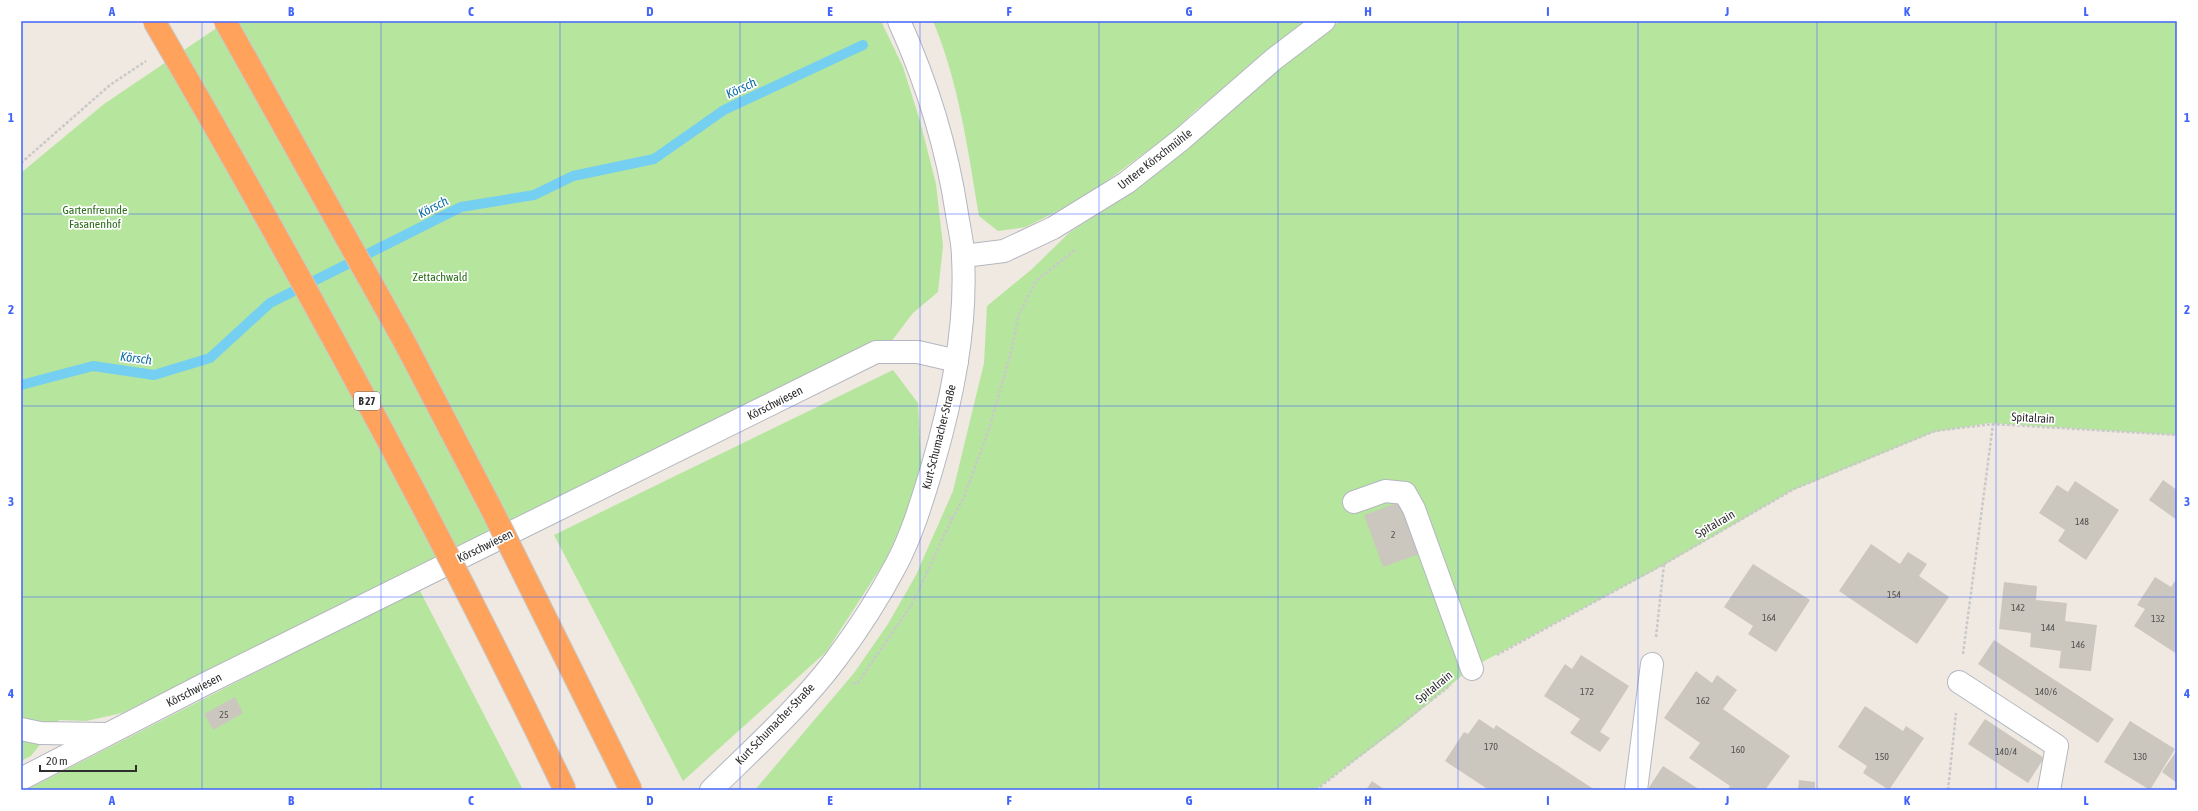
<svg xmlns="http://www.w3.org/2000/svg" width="2198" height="811" font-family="'Asap Condensed',sans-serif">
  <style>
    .green { fill: #b6e59e }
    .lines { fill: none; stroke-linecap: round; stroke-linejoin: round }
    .stream { stroke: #75cff0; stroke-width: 10 }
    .building { fill: #cbc7bf }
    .minor-casing { stroke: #b4b7c1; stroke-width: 24 }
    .path { stroke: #c9c9c9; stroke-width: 2.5; stroke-dasharray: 3 2; stroke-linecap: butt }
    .minor { stroke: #fff; stroke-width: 22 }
    .highway-bridge-casing { stroke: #c9c9c9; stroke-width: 24; stroke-linecap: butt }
    .highway-bridge { stroke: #ffa35c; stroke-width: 22 }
    .grid { fill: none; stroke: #4264fb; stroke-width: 1; stroke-opacity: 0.55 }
    .labels { text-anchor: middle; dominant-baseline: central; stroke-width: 3.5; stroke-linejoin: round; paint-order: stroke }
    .number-label { font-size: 10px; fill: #555452 }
    .shield { fill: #fff; stroke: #6d6d6d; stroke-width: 1 }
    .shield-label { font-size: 11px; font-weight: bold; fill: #2e2e2e }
    .street-label { font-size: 12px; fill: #2e2e2e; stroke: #fff }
    .park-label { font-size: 12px; fill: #2c6e1b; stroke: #fff }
    .water-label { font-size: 13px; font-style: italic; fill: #0d6fa3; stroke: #fff }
    .neatline { fill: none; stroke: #4264fb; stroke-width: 1.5 }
    .grid-label { font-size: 13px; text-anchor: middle; font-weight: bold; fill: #4264fb }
  </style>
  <rect width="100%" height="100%" fill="#efe9e1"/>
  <g class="green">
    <path d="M 227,21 L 881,21 L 903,67 L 920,121 L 936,184 L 943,246 L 938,292 L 913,313 L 887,347 L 122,713 L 86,721 L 59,720 L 31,756 L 21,761 L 21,170 L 22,172 L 104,104 Z"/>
    <path d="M 933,21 L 1308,21 L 1195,111 L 1173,132 L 1085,197 L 1026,227 L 998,231 L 979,216 C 968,150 959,83 933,21 Z"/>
    <path d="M 1340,21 L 2177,21 L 2177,435 L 1989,423 L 1934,432 L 1791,491 L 1664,565 L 1471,668 L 1400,727 L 1315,790 L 755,790 L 854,673 L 888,624 L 916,575 L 953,491 L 984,363 L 987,306 L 1032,269 L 1070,232 L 1131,193 L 1279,67 Z"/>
    <path d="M 893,370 L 918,403 L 922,479 L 885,561 L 826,652 L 683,781 L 554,535 Z"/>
    <path d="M 419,589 L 523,790 L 26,790 Z"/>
  </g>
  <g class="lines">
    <path class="stream" d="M 21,385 L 93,366 L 154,375 L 210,358 L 270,303 L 461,207 L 534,195 L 573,176 L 654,159 L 724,110 L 863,45"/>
  </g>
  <g class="building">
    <path d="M 2163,480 L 2177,490 L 2177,520 L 2149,500 Z"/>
    <path d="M 2075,481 L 2119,510 L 2086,560 L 2058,541 L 2065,530 L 2039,513 L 2057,485 L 2068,492 Z"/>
    <path d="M 1402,501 L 1422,553 L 1383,567 L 1364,515 Z"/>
    <path d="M 1871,544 L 1900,564 L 1908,552 L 1927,564 L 1919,576 L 1949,597 L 1917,644 L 1839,591 Z"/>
    <path d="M 1753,564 L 1810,600 L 1776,652 L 1748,634 L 1753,626 L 1724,607 Z"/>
    <path d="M 2155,577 L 2171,587 L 2175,581 L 2177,582 L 2177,654 L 2134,626 L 2145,609 L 2137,605 Z"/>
    <path d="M 2004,582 L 2037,586 L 2036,600 L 2067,603 L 2065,621 L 2097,625 L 2091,671 L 2059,668 L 2061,651 L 2030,647 L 2031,633 L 1999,629 Z"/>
    <path d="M 1994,640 L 2114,719 L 2098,743 L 1978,664 Z"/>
    <path d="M 1581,655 L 1629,686 L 1600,732 L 1610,738 L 1600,752 L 1570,733 L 1580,719 L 1544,696 L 1565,664 L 1572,669 Z"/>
    <path d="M 1696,671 L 1712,683 L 1717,675 L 1737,690 L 1723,709 L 1790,756 L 1765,790 L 1727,790 L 1730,786 L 1689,758 L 1700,743 L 1664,718 Z"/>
    <path d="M 235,697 L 243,713 L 213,730 L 204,714 Z"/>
    <path d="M 1865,706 L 1903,731 L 1906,726 L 1924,738 L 1889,790 L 1863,773 L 1867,766 L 1838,747 Z"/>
    <path d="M 1479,719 L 1494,729 L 1496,725 L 1595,790 L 1489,790 L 1445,761 L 1464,732 L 1468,734 Z"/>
    <path d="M 1985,719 L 2044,758 L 2028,783 L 1968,744 Z"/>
    <path d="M 2130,721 L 2175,749 L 2150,790 L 2104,762 Z"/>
    <path d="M 2177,750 L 2177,783 L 2162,772 Z"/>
    <path d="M 1663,766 L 1700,790 L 1648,789 Z"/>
    <path d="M 1799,780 L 1815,782 L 1815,790 L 1798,790 Z"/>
    <path d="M 1372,781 L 1385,790 L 1366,790 Z"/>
  </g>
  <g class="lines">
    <defs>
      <g id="minor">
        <path d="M 964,256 L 1004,251 L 1053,228 L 1126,183 L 1182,139 L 1274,59 L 1324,21"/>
        <path d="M 1354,502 L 1385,491 L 1405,493 L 1414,509 L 1472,669"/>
        <path d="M 1959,682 L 2057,746 L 2049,790"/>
        <path d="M 21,729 L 40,733 L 106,734"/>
        <path d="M 21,779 L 205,684 L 876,352 L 918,352 L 957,361"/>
        <path d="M 711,790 C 752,750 802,705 836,659 C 858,630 879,597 896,565 C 912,535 922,501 932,468 C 952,400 967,328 963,257 C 963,242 959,228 957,214 C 947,147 927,83 899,21"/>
        <path d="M 1636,790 L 1652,664"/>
      </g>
    </defs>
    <use href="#minor" class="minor-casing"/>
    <g class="path">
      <path d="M 21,163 L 110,85 L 146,61"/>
      <path d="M 952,519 L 964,497 L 989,429 L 1010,356 L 1019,314 L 1036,281 L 1075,250"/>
      <path d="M 1656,637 L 1664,564"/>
      <path d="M 1963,654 L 1993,424"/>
      <path d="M 1497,655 L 1664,564 L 1794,489 L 1935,431 L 1993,424 L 2177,435"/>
      <path d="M 853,683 L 857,684 L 912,604 L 952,519 L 947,516"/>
      <path d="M 1316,790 L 1451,685"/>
      <path d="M 1948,790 L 1956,713"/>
    </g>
    <use href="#minor" class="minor"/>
    <defs>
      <g id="highway-bridge">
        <path d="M 154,21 C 300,272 439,528 565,790"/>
        <path d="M 225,21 L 405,343 L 491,508 L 631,790"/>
      </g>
    </defs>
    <use href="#highway-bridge" class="highway-bridge-casing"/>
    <use href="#highway-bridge" class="highway-bridge"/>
  </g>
  <path class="grid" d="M 202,21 L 202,790M 381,21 L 381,790M 560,21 L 560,790M 740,21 L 740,790M 920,21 L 920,790M 1099,21 L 1099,790M 1278,21 L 1278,790M 1458,21 L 1458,790M 1638,21 L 1638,790M 1817,21 L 1817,790M 1996,21 L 1996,790M 21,214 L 2177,214M 21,406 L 2177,406M 21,597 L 2177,597"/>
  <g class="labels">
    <g class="number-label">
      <text x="2082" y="521">148</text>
      <text x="1393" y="534">2</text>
      <text x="1894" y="594">154</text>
      <text x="2018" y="607">142</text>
      <text x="1769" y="617">164</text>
      <text x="2158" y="618">132</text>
      <text x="2048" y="627">144</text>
      <text x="2078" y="644">146</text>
      <text x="1587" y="691">172</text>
      <text x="2046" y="691">140/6</text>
      <text x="1703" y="700">162</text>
      <text x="224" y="714">25</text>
      <text x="1491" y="746">170</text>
      <text x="1738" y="749">160</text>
      <text x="2006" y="751">140/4</text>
      <text x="1882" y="756">150</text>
      <text x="2140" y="756">130</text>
    </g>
    <rect class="shield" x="354" y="392" width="26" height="18" rx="3"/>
    <g class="shield-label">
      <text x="367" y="401">B 27</text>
    </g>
    <g class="street-label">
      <text transform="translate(1155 159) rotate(-38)">Untere Körschmühle</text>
      <text transform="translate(775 403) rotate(-27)">Körschwiesen</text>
      <text transform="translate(2033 418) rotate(3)">Spitalrain</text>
      <text transform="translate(939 437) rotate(-76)">Kurt-Schumacher-Straße</text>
      <text transform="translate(1715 524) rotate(-30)">Spitalrain</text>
      <text transform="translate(485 546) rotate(-26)">Körschwiesen</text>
      <text transform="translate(1434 687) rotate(-39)">Spitalrain</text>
      <text transform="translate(194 690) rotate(-27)">Körschwiesen</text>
      <text transform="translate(775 724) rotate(-46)">Kurt-Schumacher-Straße</text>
    </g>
    <g class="park-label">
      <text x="95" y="210">Gartenfreunde<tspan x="95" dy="14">Fasanenhof</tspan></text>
      <text x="440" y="277">Zettachwald</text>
    </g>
    <g class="water-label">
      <text transform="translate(741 88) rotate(-25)">Körsch</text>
      <text transform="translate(433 207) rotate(-27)">Körsch</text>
      <text transform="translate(136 358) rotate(7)">Körsch</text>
    </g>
  </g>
  <rect width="2198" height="811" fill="none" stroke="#ffffff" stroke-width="44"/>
  <path d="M40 765v6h96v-6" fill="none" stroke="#2e2e2e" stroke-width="2"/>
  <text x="46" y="765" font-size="12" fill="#2e2e2e" stroke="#ffffff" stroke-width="3" paint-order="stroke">20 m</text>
  <rect x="22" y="22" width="2154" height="767" class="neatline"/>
  <g class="grid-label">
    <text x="112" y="16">A</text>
    <text x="291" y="16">B</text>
    <text x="471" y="16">C</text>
    <text x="650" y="16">D</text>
    <text x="830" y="16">E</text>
    <text x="1009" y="16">F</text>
    <text x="1189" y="16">G</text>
    <text x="1368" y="16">H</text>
    <text x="1548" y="16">I</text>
    <text x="1727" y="16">J</text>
    <text x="1907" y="16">K</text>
    <text x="2086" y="16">L</text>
    <text x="11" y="122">1</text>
    <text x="2187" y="122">1</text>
    <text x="11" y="314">2</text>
    <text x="2187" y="314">2</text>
    <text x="11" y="506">3</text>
    <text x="2187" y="506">3</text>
    <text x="11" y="698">4</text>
    <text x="2187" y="698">4</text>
    <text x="112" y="805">A</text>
    <text x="291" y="805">B</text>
    <text x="471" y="805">C</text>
    <text x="650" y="805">D</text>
    <text x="830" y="805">E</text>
    <text x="1009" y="805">F</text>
    <text x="1189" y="805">G</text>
    <text x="1368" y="805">H</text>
    <text x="1548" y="805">I</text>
    <text x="1727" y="805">J</text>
    <text x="1907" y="805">K</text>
    <text x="2086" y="805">L</text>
  </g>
</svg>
